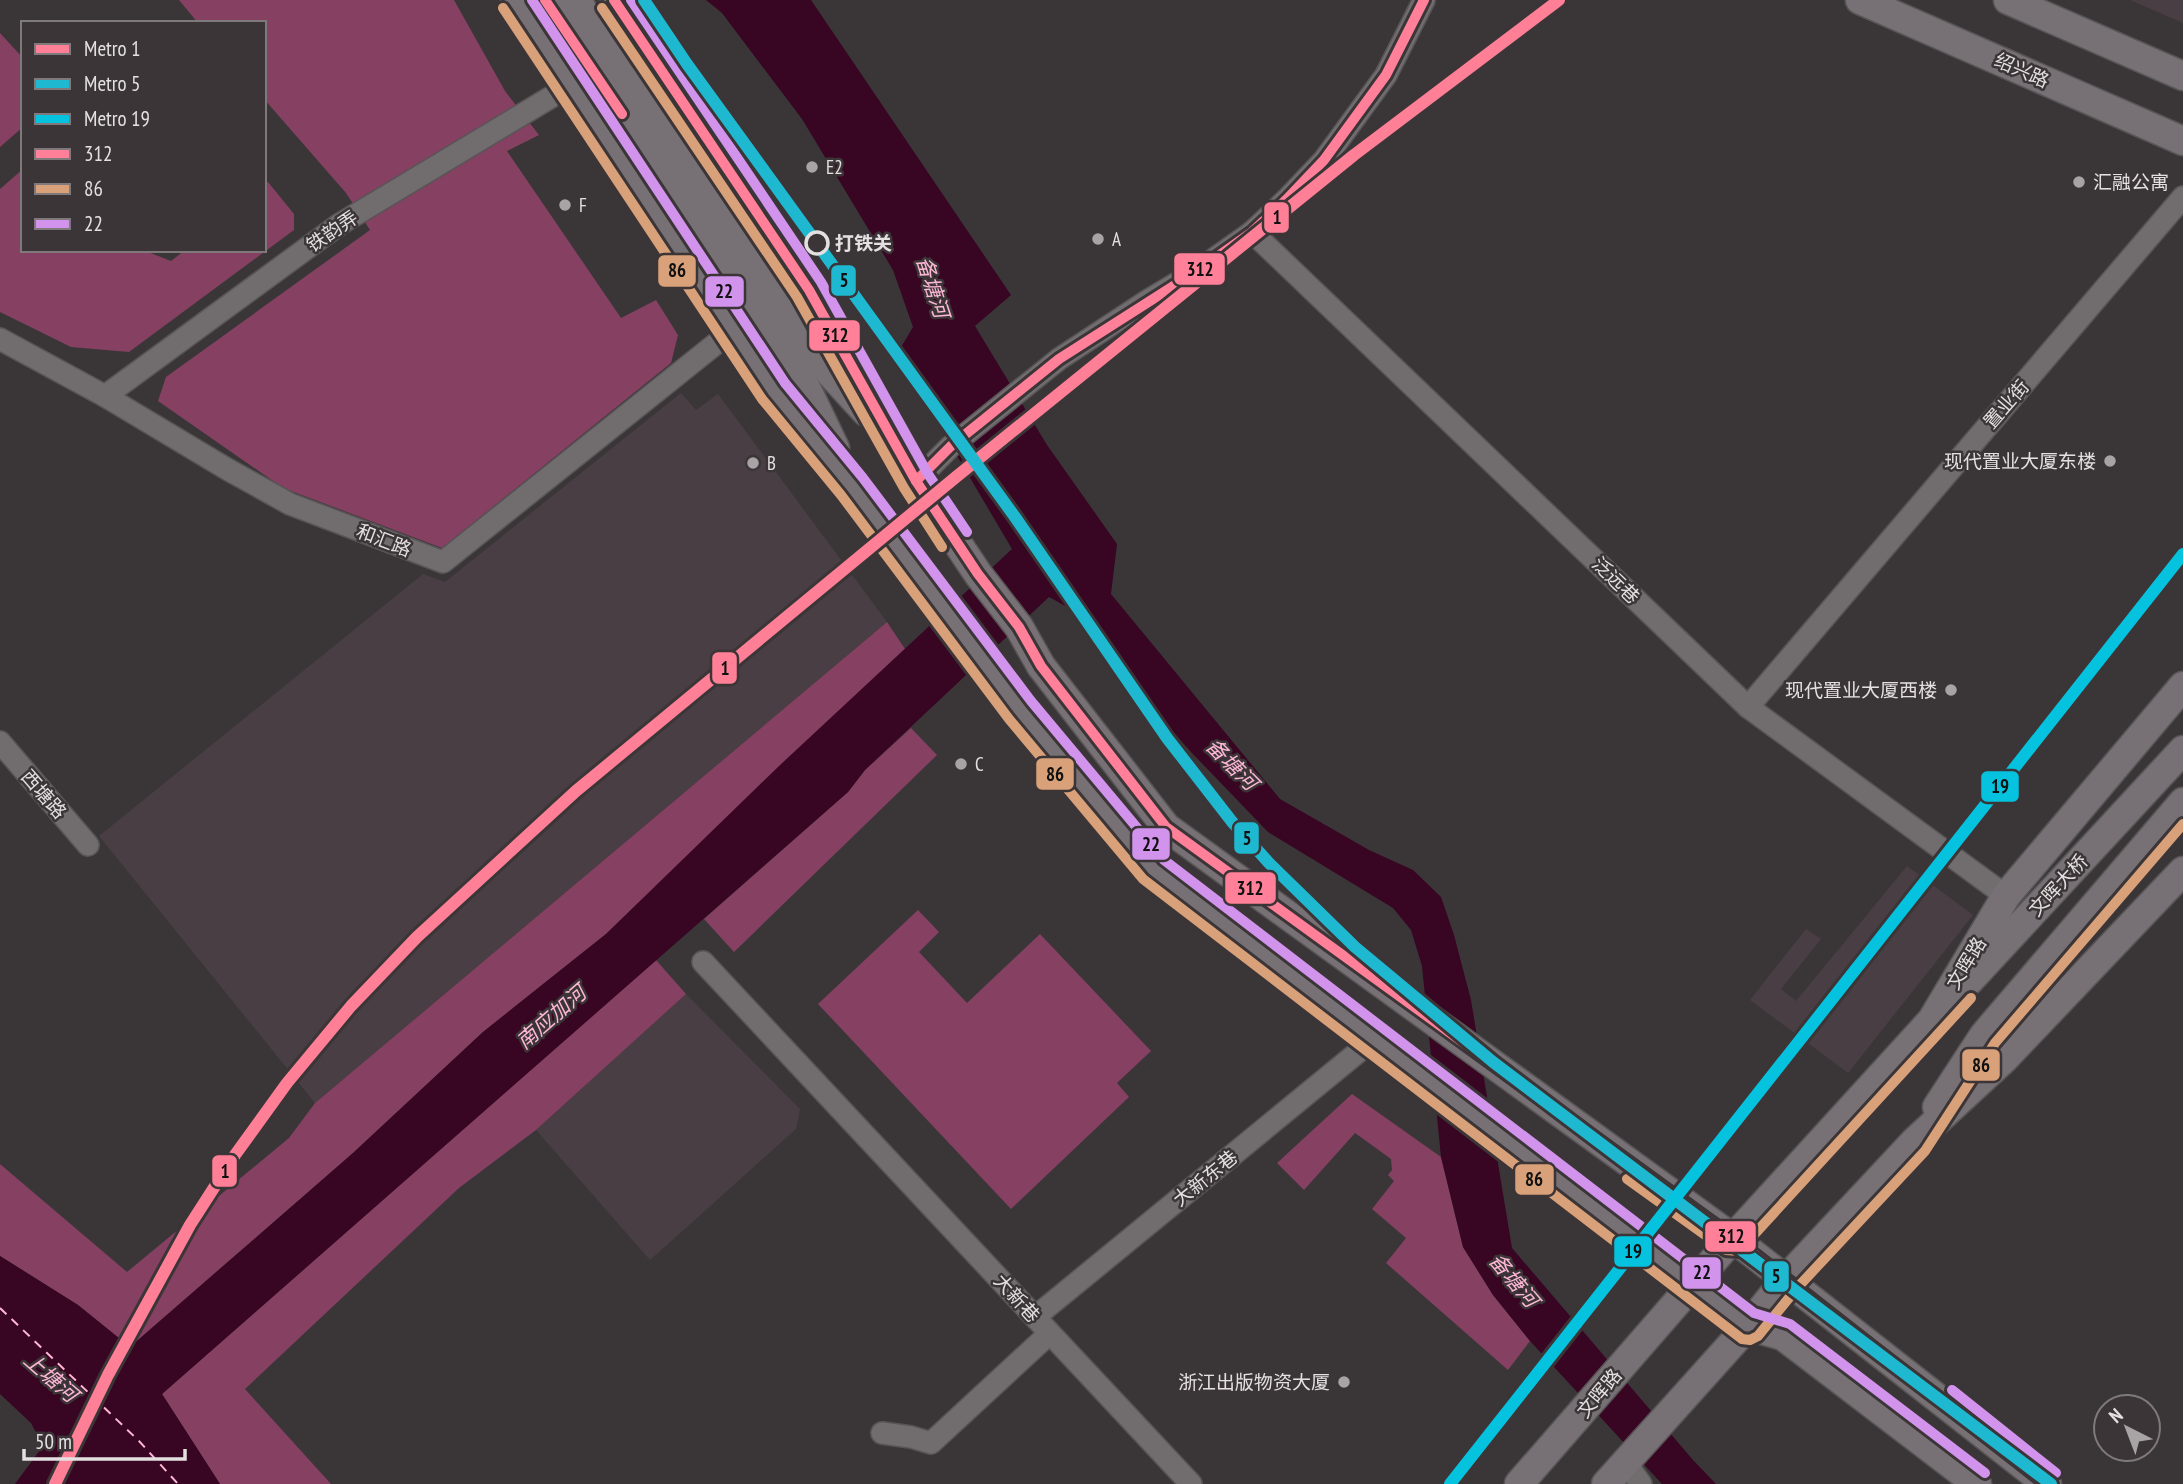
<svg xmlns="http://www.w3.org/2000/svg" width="2183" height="1484" font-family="'PT Sans Narrow','Noto Sans SC',sans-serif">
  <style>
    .built { fill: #493e43 }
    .green { fill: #854062 }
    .water { fill: #380522 }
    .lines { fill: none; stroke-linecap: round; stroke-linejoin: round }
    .ferry { stroke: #fdb6d4; stroke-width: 2; stroke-dasharray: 9 7; stroke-linecap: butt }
    .minor-casing { stroke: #585556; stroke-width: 24 }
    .major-casing { stroke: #585556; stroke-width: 31 }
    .minor { stroke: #716d6f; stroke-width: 21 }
    .major { stroke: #777074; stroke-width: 28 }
    .bus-1-casing { stroke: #3b3537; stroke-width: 16 }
    .bus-2-casing { stroke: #3b3537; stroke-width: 16 }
    .bus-3-casing { stroke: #3b3537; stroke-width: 16 }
    .bus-1 { stroke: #ff8098; stroke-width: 10 }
    .bus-2 { stroke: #d9a179; stroke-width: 10 }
    .bus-3 { stroke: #d193ec; stroke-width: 10 }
    .metro-1-casing { stroke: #3b3537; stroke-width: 18 }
    .metro-2-casing { stroke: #3b3537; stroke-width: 18 }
    .metro-3-casing { stroke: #3b3537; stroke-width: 18 }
    .metro-1 { stroke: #ff8096; stroke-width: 12 }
    .metro-2 { stroke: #1eb9d0; stroke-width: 12 }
    .metro-3 { stroke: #05c3de; stroke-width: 12 }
    .poi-dot { fill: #a8a4a6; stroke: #3b3537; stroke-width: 2.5 }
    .stop-dot { fill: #3b3537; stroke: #e4e0e1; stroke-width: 3.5 }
    .labels { text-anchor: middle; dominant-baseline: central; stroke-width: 5; stroke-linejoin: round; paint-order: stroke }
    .street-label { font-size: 19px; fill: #e4e0e1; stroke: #3b3537 }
    .poi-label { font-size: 19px; fill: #e4e0e1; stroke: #3b3537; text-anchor: start }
    .stop-label { font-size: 19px; font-weight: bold; fill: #e4e0e1; stroke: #3b3537; text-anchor: start }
    .water-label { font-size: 21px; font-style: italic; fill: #fdb6d4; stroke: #3b3537 }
    .line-badge { stroke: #3b3537; stroke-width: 2.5 }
    .pale-badge-label { font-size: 19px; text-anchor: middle; font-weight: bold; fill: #111 }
  </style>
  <rect width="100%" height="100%" fill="#3a3638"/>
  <g class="built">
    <path d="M 2130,0 L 2183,0 L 2183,23 Z"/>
    <path d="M 681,393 L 696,410 L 718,394 L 887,622 L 315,1103 L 99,836 L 423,574 L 445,582 Z"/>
    <path d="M 1907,866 L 1973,915 L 1848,1073 L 1750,1000 L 1806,929 L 1821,939 L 1781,989 L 1796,1001 Z"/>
    <path d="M 686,994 L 800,1109 L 796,1129 L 650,1260 L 536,1130 Z"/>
  </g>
  <g class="green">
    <path d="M 179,0 L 454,0 L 505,91 L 539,135 L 507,151 L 621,318 L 656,300 L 678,335 L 671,363 L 442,548 L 283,488 L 158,401 L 166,377 L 370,230 L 346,193 L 264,99 L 264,23 L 198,23 Z"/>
    <path d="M 0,33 L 23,58 L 23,127 L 0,147 Z"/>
    <path d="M 23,169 L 23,250 L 143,250 L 171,261 L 185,250 L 264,250 L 264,185 L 268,182 L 294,214 L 294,230 L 129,352 L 71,347 L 0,312 L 0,189 Z"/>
    <path d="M 887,622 L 905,649 L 606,934 L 483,1032 L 353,1153 L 130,1347 L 78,1305 L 0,1256 L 0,1164 L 127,1272 L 289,1138 L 315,1103 Z"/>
    <path d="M 911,728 L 937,755 L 734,952 L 704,919 L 848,792 L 865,770 Z"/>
    <path d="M 918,910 L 939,932 L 919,952 L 967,1003 L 1040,934 L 1151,1051 L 1117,1083 L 1129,1097 L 1011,1209 L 818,1004 Z"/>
    <path d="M 656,960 L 686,994 L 536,1130 L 459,1188 L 245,1389 L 331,1484 L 220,1484 L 162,1394 Z"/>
    <path d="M 1352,1094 L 1441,1157 L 1463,1247 L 1493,1295 L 1530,1341 L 1508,1370 L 1386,1263 L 1406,1238 L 1372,1209 L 1394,1181 L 1388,1175 L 1392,1170 L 1391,1159 L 1355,1133 L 1304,1190 L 1277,1163 Z"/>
  </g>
  <path class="water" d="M 706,0 L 811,0 L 1011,295 L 975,326 L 1047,445 L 1117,544 L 1111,594 L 1280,799 L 1369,850 L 1413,870 L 1441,897 L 1454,935 L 1471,1000 L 1512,1248 L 1693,1460 L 1716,1484 L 1662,1484 L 1530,1341 L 1493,1295 L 1463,1247 L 1441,1157 L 1422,966 L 1411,930 L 1393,908 L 1268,832 L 1191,752 L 1130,683 L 1069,608 L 1049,597 L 865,770 L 848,792 L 162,1394 L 220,1484 L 15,1484 L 43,1446 L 31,1423 L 0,1394 L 0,1256 L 78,1305 L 130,1347 L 353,1153 L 483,1032 L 606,934 L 779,766 L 1012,549 L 897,354 L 913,327 L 893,270 L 802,119 L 722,13 Z"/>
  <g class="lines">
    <path class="ferry" d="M 0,1308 L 139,1441 L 178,1484"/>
    <defs>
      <g id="minor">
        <path d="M 1252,232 L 1748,707 L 2006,896"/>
        <path d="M 0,339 L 105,396 L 227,469 L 290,504 L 443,562 L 733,330"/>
        <path d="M 105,396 L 340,224 L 571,85"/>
        <path d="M 916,481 L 951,446 L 1059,359 L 1147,301 L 1197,271 L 1252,232 L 1287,199 L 1324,160 L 1386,75 L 1424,0"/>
        <path d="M 1748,707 L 2183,197"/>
        <path d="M 0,742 L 88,845"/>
        <path d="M 703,962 L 1191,1484"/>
        <path d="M 1035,1317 L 1374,1039"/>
        <path d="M 882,1433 L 911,1437 L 931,1443 L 1049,1334"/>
        <path d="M 1626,1463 L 1641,1484"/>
      </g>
      <g id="major">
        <path d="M 515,0 L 774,391 L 852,486 L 1020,710 L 1154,870 L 1748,1326 L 1783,1336 L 1977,1484"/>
        <path d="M 545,0 L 802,379 L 835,448"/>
        <path d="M 576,0 L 831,374 L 866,412"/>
        <path d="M 614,0 L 809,290 L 916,481 L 978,574 L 1019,627 L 1041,666 L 1166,827 L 1733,1238 L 2047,1484"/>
        <path d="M 1860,0 L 2183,141"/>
        <path d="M 2008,0 L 2183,76"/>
        <path d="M 1970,980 L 2183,750"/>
        <path d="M 1937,1107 L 1984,1035 L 2183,802"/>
        <path d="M 1519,1484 L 1733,1238 L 1932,1020 L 2006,896 L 2183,686"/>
        <path d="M 1606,1484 L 1748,1326 L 1786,1279 L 1914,1142 L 2004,1059 L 2183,871"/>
      </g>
    </defs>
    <use href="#minor" class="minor-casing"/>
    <use href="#major" class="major-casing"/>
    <use href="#minor" class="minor"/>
    <use href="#major" class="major"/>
    <defs>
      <g id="bus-1">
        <path d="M 545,0 L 622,114"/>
        <path d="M 614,0 L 809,290 L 916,481 L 978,574 L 1019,627 L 1041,666 L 1166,827 L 1733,1238 L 2047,1484"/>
        <path d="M 916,481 L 951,446 L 1059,359 L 1197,271 L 1252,232 L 1287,199 L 1324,160 L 1386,75 L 1424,0"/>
      </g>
      <g id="bus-2">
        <path d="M 503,8 L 762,399 L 841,495 L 1009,719 L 1143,879 L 1742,1339 L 1750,1340 L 1758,1336 L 1797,1288 L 1925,1151 L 1995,1043 L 2183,824"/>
        <path d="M 602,8 L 797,297 L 904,488 L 942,547"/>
        <path d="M 1627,1179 L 1726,1250 L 1739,1251 L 1971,998"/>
      </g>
      <g id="bus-3">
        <path d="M 532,0 L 785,383 L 863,478 L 1031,701 L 1164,860 L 1754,1313 L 1790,1324 L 1985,1473"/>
        <path d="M 631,0 L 821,282 L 928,474 L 967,532"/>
        <path d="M 1952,1390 L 2056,1473"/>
      </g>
    </defs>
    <use href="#bus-1" class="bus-1-casing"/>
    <use href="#bus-2" class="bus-2-casing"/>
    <use href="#bus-3" class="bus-3-casing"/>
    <use href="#bus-1" class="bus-1"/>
    <use href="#bus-2" class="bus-2"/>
    <use href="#bus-3" class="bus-3"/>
    <defs>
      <path id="metro-1" d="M 55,1484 L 108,1375 L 190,1225 L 235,1155 L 287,1083 L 351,1006 L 417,937 L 576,791 L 956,477 L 1354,155 L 1559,0"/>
      <path id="metro-2" d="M 644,0 L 687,64 L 1015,517 L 1167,738 L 1233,823 L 1269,863 L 1355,947 L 1493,1062 L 2051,1484"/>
      <path id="metro-3" d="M 1450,1484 L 2183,554"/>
    </defs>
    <use href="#metro-1" class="metro-1-casing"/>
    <use href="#metro-2" class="metro-2-casing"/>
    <use href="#metro-3" class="metro-3-casing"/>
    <use href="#metro-1" class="metro-1"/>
    <use href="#metro-2" class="metro-2"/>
    <use href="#metro-3" class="metro-3"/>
  </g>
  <g class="poi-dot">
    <circle cx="812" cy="167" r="7"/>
    <circle cx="2079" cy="182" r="7"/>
    <circle cx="565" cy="205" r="7"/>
    <circle cx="1098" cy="239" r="7"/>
    <circle cx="2110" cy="461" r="7"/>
    <circle cx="753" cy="463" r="7"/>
    <circle cx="1951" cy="690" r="7"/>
    <circle cx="961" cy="764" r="7"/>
    <circle cx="1344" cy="1382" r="7"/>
  </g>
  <circle class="stop-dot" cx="817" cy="243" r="11"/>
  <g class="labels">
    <g class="street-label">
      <text transform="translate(2022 70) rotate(24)">绍兴路</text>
      <text transform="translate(332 231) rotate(-34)">铁韵弄</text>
      <text transform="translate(2006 404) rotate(-49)">置业街</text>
      <text transform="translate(384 540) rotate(21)">和汇路</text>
      <text transform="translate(1616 580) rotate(44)">泛远巷</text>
      <text transform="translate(44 794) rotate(49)">西塘路</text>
      <text transform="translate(2058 885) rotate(-47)">文晖大桥</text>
      <text transform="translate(1966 963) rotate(-59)">文晖路</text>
      <text transform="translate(1205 1178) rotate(-39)">大新东巷</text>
      <text transform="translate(1017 1298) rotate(48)">大新巷</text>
      <text transform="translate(1599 1393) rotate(-50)">文晖路</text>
    </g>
    <g class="poi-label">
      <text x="826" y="167">E2</text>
      <text x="2093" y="182">汇融公寓</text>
      <text x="579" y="205">F</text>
      <text x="1112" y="239">A</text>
      <text x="2096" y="461" text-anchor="end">现代置业大厦东楼</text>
      <text x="767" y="463">B</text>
      <text x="1937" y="690" text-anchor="end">现代置业大厦西楼</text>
      <text x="975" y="764">C</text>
      <text x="1330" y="1382" text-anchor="end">浙江出版物资大厦</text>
    </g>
    <g class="stop-label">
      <text x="835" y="243">打铁关</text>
    </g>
    <g class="water-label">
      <text transform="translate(933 287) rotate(72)">备塘河</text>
      <text transform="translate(1232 764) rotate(45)">备塘河</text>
      <text transform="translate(551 1017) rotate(-41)">南应加河</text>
      <text transform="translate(1514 1280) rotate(50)">备塘河</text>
      <text transform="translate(51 1377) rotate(41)">上塘河</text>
    </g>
  </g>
  <g class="line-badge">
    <rect x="1263" y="201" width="27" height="33" rx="7" fill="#ff8096"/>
    <rect x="1173" y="252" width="53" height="34" rx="7" fill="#ff8098"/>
    <rect x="657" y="254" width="40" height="34" rx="7" fill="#d9a179"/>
    <rect x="830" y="264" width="27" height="33" rx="7" fill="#1eb9d0"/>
    <rect x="704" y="275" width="41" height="33" rx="7" fill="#d193ec"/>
    <rect x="808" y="319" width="53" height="33" rx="7" fill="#ff8098"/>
    <rect x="711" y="651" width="27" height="34" rx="7" fill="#ff8096"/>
    <rect x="1035" y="757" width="40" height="34" rx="7" fill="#d9a179"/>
    <rect x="1980" y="770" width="40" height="33" rx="7" fill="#05c3de"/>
    <rect x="1233" y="821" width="27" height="34" rx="7" fill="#1eb9d0"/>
    <rect x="1131" y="827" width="40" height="34" rx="7" fill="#d193ec"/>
    <rect x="1224" y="871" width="53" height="34" rx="7" fill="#ff8098"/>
    <rect x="1961" y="1048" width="40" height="34" rx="7" fill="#d9a179"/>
    <rect x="211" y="1154" width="27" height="34" rx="7" fill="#ff8096"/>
    <rect x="1514" y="1163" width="41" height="33" rx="7" fill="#d9a179"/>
    <rect x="1704" y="1220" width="53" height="33" rx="7" fill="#ff8098"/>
    <rect x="1613" y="1235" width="40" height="33" rx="7" fill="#05c3de"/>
    <rect x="1681" y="1256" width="41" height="34" rx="7" fill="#d193ec"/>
    <rect x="1763" y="1260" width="27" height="33" rx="7" fill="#1eb9d0"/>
  </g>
  <g class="pale-badge-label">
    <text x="1277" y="224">1</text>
    <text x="1200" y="276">312</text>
    <text x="677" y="277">86</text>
    <text x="844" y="287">5</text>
    <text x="724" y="298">22</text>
    <text x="835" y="342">312</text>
    <text x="725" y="675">1</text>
    <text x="1055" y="781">86</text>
    <text x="2000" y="793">19</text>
    <text x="1247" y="845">5</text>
    <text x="1151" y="851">22</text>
    <text x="1250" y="895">312</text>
    <text x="1981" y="1072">86</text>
    <text x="225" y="1178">1</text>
    <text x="1534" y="1186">86</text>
    <text x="1731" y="1243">312</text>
    <text x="1633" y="1258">19</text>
    <text x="1702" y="1279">22</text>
    <text x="1776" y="1283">5</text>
  </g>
  <rect x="21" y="21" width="245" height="231" fill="#3b3537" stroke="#7f797b" stroke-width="2"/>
  <rect x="35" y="44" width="35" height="10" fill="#ff8096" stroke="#7f797b" stroke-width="2"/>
  <text x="84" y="56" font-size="21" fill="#e4e0e1">Metro 1</text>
  <rect x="35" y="79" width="35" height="10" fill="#1eb9d0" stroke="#7f797b" stroke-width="2"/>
  <text x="84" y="91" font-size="21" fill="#e4e0e1">Metro 5</text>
  <rect x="35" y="114" width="35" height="10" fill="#05c3de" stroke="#7f797b" stroke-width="2"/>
  <text x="84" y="126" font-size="21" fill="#e4e0e1">Metro 19</text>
  <rect x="35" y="149" width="35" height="10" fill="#ff8098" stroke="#7f797b" stroke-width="2"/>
  <text x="84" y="161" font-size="21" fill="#e4e0e1">312</text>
  <rect x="35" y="184" width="35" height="10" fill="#d9a179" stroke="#7f797b" stroke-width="2"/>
  <text x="84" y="196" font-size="21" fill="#e4e0e1">86</text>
  <rect x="35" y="219" width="35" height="10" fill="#d193ec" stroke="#7f797b" stroke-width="2"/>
  <text x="84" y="231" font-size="21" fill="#e4e0e1">22</text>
  <g transform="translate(2127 1428) rotate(318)"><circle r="33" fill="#3b3537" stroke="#7f797b" stroke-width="2"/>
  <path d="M0-5L12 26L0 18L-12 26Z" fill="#a8a4a6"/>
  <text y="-10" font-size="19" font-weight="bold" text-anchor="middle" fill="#e4e0e1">N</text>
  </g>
  <path d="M24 1449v10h161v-10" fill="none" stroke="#e4e0e1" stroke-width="3.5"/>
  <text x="35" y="1449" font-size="21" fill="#e4e0e1" stroke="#3b3537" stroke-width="5" paint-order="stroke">50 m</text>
</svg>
